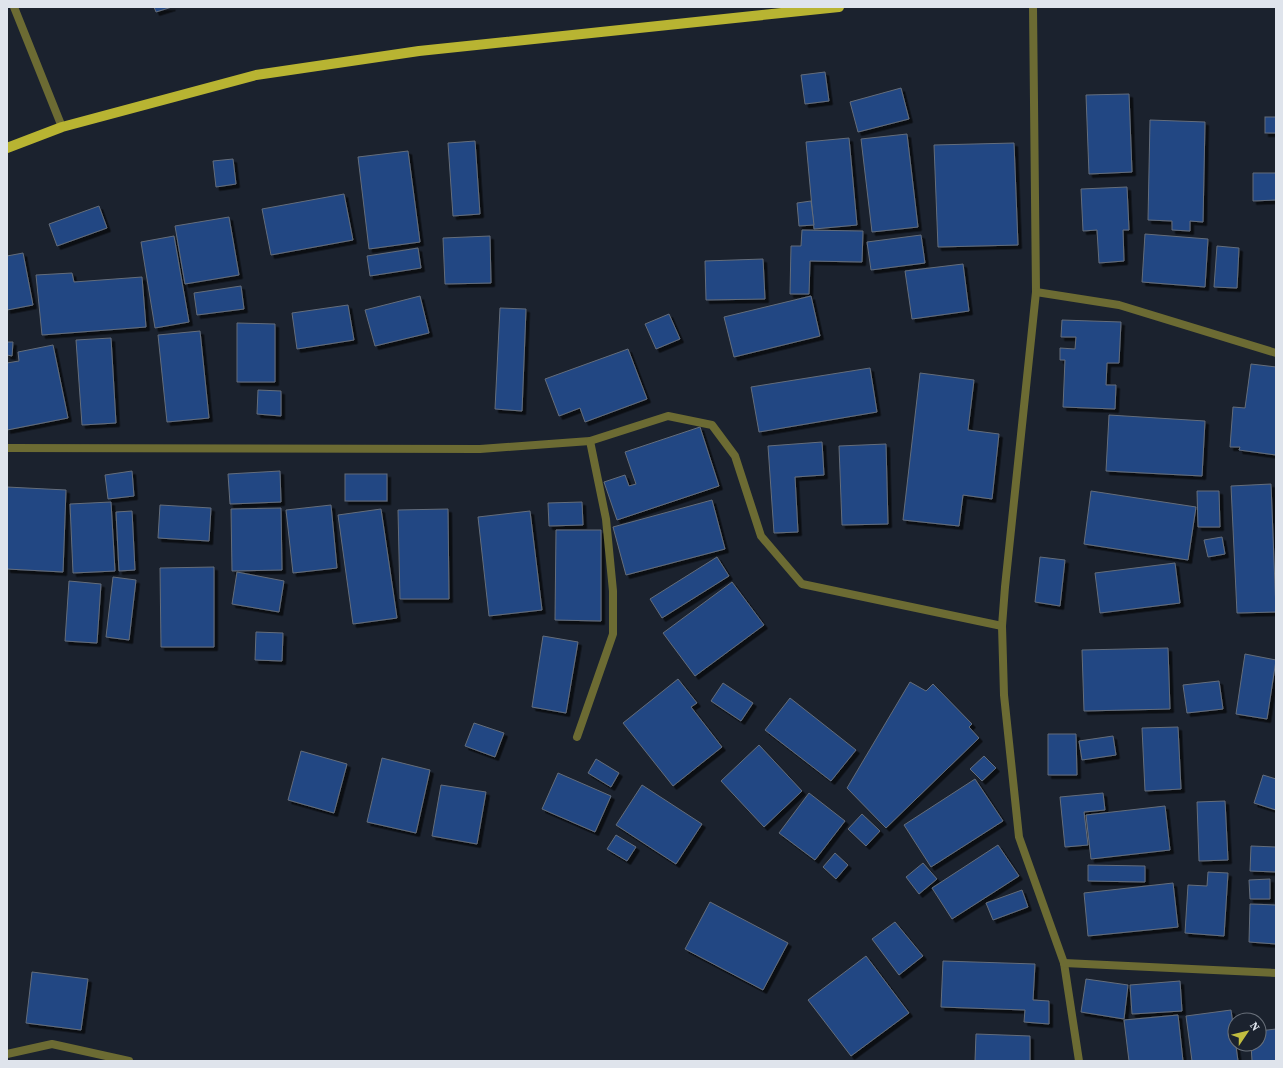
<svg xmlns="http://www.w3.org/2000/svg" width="1283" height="1068" font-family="'Source Serif 4',serif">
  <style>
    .building { fill: #214783; stroke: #646d7b; filter: url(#shadow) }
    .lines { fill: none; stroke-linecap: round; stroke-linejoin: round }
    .street { stroke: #6c6b33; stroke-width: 8 }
    .primary { stroke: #b8b432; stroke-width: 10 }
  </style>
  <defs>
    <filter id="shadow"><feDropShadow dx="3.5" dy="3.5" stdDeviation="0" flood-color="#0009"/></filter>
  </defs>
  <rect width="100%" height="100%" fill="#1b222e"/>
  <g class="building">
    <path d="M 154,7 L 172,7 L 156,12 Z"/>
    <path d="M 825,72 L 829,101 L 805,104 L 801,75 Z"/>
    <path d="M 901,88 L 909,119 L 858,132 L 850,102 Z"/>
    <path d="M 1129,94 L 1132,172 L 1089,174 L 1086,95 Z"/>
    <rect x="1265" y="117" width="11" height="16"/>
    <path d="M 1150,120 L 1205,122 L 1203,222 L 1190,221 L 1190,231 L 1172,230 L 1172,221 L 1148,220 Z"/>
    <path d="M 907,134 L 918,227 L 872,232 L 861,139 Z"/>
    <path d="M 849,138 L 857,225 L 814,229 L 806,142 Z"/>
    <path d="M 475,141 L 480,214 L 453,216 L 448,143 Z"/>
    <path d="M 1014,143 L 1018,245 L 938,247 L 934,145 Z"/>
    <path d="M 408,151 L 420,242 L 369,249 L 358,157 Z"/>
    <path d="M 233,159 L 236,184 L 216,187 L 213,161 Z"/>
    <path d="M 1253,173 L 1276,173 L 1276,200 L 1253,201 Z"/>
    <path d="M 1127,187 L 1129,230 L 1123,230 L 1124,261 L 1099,263 L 1097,230 L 1083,231 L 1081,189 Z"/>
    <path d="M 344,194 L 353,240 L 271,255 L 262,209 Z"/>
    <path d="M 811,201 L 814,225 L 799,226 L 797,203 Z"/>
    <path d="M 99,206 L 107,228 L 57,246 L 49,224 Z"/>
    <path d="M 229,217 L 239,275 L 185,284 L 175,226 Z"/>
    <path d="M 802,230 L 863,231 L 862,262 L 810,261 L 809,294 L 790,294 L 791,246 L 801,246 Z"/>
    <path d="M 1145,234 L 1208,239 L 1205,287 L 1142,282 Z"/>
    <path d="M 921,235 L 925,263 L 871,270 L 867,242 Z"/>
    <path d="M 174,236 L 189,322 L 155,328 L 141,242 Z"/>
    <path d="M 490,236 L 491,283 L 445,284 L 443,238 Z"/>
    <path d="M 1217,246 L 1239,248 L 1237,288 L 1214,287 Z"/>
    <path d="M 418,248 L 421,268 L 370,276 L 367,256 Z"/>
    <path d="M 23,253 L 33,305 L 7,310 L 7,256 Z"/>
    <path d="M 763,259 L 765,299 L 706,300 L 705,261 Z"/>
    <path d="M 963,264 L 969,311 L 912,319 L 905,271 Z"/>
    <path d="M 72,273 L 74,282 L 142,277 L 146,327 L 42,335 L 36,275 Z"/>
    <path d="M 241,286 L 244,309 L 197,315 L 194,293 Z"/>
    <path d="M 420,296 L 429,333 L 375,346 L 365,310 Z"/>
    <path d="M 811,296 L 820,336 L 734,357 L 724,317 Z"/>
    <path d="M 348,305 L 354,340 L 297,349 L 292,313 Z"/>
    <path d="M 500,308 L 526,309 L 522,411 L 495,409 Z"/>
    <path d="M 669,314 L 680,339 L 656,349 L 645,324 Z"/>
    <path d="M 1062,320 L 1121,322 L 1119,363 L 1107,363 L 1106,385 L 1116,385 L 1115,409 L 1063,407 L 1065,360 L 1060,360 L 1060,348 L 1075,349 L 1076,337 L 1061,337 Z"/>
    <path d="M 237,323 L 275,324 L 275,382 L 237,382 Z"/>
    <path d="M 200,331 L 209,418 L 167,422 L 158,335 Z"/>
    <path d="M 111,338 L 116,423 L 82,425 L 76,340 Z"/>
    <path d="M 7,342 L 13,342 L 12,356 L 7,355 Z"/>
    <path d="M 53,345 L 68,418 L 7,430 L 7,363 L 19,361 L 18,352 Z"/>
    <path d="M 628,349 L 647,399 L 585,422 L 580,408 L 559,416 L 545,379 Z"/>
    <path d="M 1251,364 L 1276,367 L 1276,455 L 1239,450 L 1240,447 L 1230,447 L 1233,407 L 1245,408 Z"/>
    <path d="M 870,368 L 877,412 L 759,432 L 751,387 Z"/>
    <path d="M 920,373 L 974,380 L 968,430 L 999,434 L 992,499 L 963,495 L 959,526 L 903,520 Z"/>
    <path d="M 258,390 L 281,391 L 281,416 L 257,414 Z"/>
    <path d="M 1109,415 L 1205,421 L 1202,476 L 1106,471 Z"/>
    <path d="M 700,427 L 719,486 L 617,520 L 604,482 L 625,475 L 629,486 L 636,484 L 625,452 Z"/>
    <path d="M 822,442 L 824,475 L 795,477 L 798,532 L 774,533 L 768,446 Z"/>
    <path d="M 886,444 L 888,524 L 842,525 L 839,446 Z"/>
    <path d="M 132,471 L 134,496 L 108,499 L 105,475 Z"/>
    <path d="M 280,471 L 281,502 L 230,504 L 228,474 Z"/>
    <rect x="345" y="474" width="42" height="27"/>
    <path d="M 1271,484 L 1276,612 L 1237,613 L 1231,486 Z"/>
    <path d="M 7,487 L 66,490 L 63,572 L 7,569 Z"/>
    <path d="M 1091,491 L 1196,507 L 1188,560 L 1084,544 Z"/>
    <path d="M 1197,491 L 1219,491 L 1220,527 L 1198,527 Z"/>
    <path d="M 712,500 L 725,549 L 626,575 L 613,527 Z"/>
    <path d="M 111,502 L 115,571 L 73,573 L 70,504 Z"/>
    <path d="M 582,502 L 583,525 L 549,526 L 548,503 Z"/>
    <path d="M 160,505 L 211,508 L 209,541 L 158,538 Z"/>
    <path d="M 331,505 L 337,568 L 293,573 L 286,510 Z"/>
    <path d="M 281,508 L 282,570 L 232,571 L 231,509 Z"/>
    <path d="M 381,509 L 397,618 L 353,624 L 338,515 Z"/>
    <path d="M 448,509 L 449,599 L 400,599 L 398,510 Z"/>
    <path d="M 132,511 L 135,570 L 119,571 L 116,512 Z"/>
    <path d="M 530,511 L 542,610 L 489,616 L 478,517 Z"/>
    <path d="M 556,530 L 601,530 L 601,621 L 555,620 Z"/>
    <path d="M 1222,537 L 1225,554 L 1208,557 L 1204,540 Z"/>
    <path d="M 717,557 L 729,576 L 662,618 L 650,599 Z"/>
    <path d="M 1040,557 L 1065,560 L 1060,606 L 1035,602 Z"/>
    <path d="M 1175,563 L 1180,603 L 1100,613 L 1095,573 Z"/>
    <path d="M 214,567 L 214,647 L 161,647 L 160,568 Z"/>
    <path d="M 237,572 L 284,581 L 279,612 L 232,604 Z"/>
    <path d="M 113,577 L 136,580 L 129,640 L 106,637 Z"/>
    <path d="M 69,581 L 101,584 L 97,643 L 65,641 Z"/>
    <path d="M 732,582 L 764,625 L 695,676 L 663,633 Z"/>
    <path d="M 256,632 L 283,633 L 282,661 L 255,660 Z"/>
    <path d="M 543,636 L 578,642 L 566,713 L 532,707 Z"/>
    <path d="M 1168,648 L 1170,709 L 1084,711 L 1082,650 Z"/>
    <path d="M 1245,654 L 1276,660 L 1267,719 L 1236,714 Z"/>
    <path d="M 678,679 L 697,703 L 691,707 L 722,747 L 673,786 L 623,723 Z"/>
    <path d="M 1219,681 L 1223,709 L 1187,713 L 1183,685 Z"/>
    <path d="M 910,682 L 926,691 L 933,684 L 972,724 L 969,727 L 979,738 L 886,828 L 847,788 Z"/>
    <path d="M 723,683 L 753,703 L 741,721 L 711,701 Z"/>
    <path d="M 790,698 L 856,750 L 831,781 L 765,730 Z"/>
    <path d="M 474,723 L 504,733 L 495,757 L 465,746 Z"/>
    <path d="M 1178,727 L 1181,789 L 1145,791 L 1142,728 Z"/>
    <path d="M 1048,734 L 1076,734 L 1077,775 L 1048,775 Z"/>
    <path d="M 1113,736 L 1116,755 L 1082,760 L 1079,741 Z"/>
    <path d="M 759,745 L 802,791 L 764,827 L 721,781 Z"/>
    <path d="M 301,751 L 347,764 L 334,813 L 288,800 Z"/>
    <path d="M 984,756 L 996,768 L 982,781 L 970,769 Z"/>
    <path d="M 382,758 L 430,770 L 416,833 L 367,822 Z"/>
    <path d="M 596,759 L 619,773 L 611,787 L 588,773 Z"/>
    <path d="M 558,773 L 611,796 L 595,832 L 542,809 Z"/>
    <path d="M 1263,775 L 1276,779 L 1276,810 L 1254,803 Z"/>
    <path d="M 975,779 L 1003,821 L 931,867 L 904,825 Z"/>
    <path d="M 441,785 L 486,792 L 477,844 L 432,836 Z"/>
    <path d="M 642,785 L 702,824 L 676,864 L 616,825 Z"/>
    <path d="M 809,793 L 845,821 L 815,860 L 779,833 Z"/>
    <path d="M 1103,793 L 1105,810 L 1084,812 L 1088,845 L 1065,847 L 1060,797 Z"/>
    <path d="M 1225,801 L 1228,860 L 1199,861 L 1197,802 Z"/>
    <path d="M 1165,806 L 1170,850 L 1091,859 L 1086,815 Z"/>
    <path d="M 862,814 L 880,831 L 866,846 L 848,829 Z"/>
    <path d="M 616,835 L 636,847 L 627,861 L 607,849 Z"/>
    <path d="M 998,845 L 1019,876 L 952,919 L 932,888 Z"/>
    <path d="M 1251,846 L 1276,847 L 1276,872 L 1250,871 Z"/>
    <path d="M 835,853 L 848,865 L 836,879 L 823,867 Z"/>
    <path d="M 923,863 L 937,879 L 919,894 L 906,877 Z"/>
    <path d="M 1088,865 L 1145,866 L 1145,882 L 1088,881 Z"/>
    <path d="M 1208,872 L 1228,873 L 1224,936 L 1185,933 L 1188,885 L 1207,886 Z"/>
    <path d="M 1270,879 L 1270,899 L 1250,899 L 1249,880 Z"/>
    <path d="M 1173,883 L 1178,927 L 1088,936 L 1084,893 Z"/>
    <path d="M 1022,890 L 1028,907 L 993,920 L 986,903 Z"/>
    <path d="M 710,902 L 788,943 L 763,990 L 685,949 Z"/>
    <path d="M 1250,904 L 1276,905 L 1276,944 L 1249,942 Z"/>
    <path d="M 895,922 L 923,956 L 899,975 L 872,939 Z"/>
    <path d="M 866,956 L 909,1013 L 851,1056 L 808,1000 Z"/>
    <path d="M 943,961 L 1035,964 L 1033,1000 L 1049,1001 L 1049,1024 L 1024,1022 L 1025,1010 L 941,1007 Z"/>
    <path d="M 32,972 L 88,979 L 81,1030 L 26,1023 Z"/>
    <path d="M 1086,979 L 1128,985 L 1124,1019 L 1081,1012 Z"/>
    <path d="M 1180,981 L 1182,1011 L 1132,1014 L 1130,985 Z"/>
    <path d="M 1231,1010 L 1238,1061 L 1192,1061 L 1186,1016 Z"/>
    <path d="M 1178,1015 L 1183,1061 L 1129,1061 L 1124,1020 Z"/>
    <path d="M 1276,1029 L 1276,1061 L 1252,1061 L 1251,1044 L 1259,1044 L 1259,1031 Z"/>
    <path d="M 976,1034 L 1030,1036 L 1030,1061 L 975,1061 Z"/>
  </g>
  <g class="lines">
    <g class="street">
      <path d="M 14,7 L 62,127"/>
      <path d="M 1033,7 L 1036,292 L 1005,587 L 1002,626 L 1004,695 L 1019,837 L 1064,963 L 1079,1061"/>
      <path d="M 1036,292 L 1119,305 L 1276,353"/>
      <path d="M 7,448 L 480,449 L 590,441 L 668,416 L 712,425 L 735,456 L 761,536 L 802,584 L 1002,626"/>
      <path d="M 577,737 L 613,634 L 613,591 L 606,519 L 590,441"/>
      <path d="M 1064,963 L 1276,973"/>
      <path d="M 7,1054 L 52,1044 L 129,1061"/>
    </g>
    <path class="primary" d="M 7,148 L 62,127 L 256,75 L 419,51 L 839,7"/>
  </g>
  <rect width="1283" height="1068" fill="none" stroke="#dfe4ec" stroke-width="16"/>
  <g transform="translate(1247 1032) rotate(55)"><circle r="19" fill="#1b222e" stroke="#69707a"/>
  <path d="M0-3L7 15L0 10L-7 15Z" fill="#c1bd40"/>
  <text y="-6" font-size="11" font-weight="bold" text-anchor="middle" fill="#dfe4ec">N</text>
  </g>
</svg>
